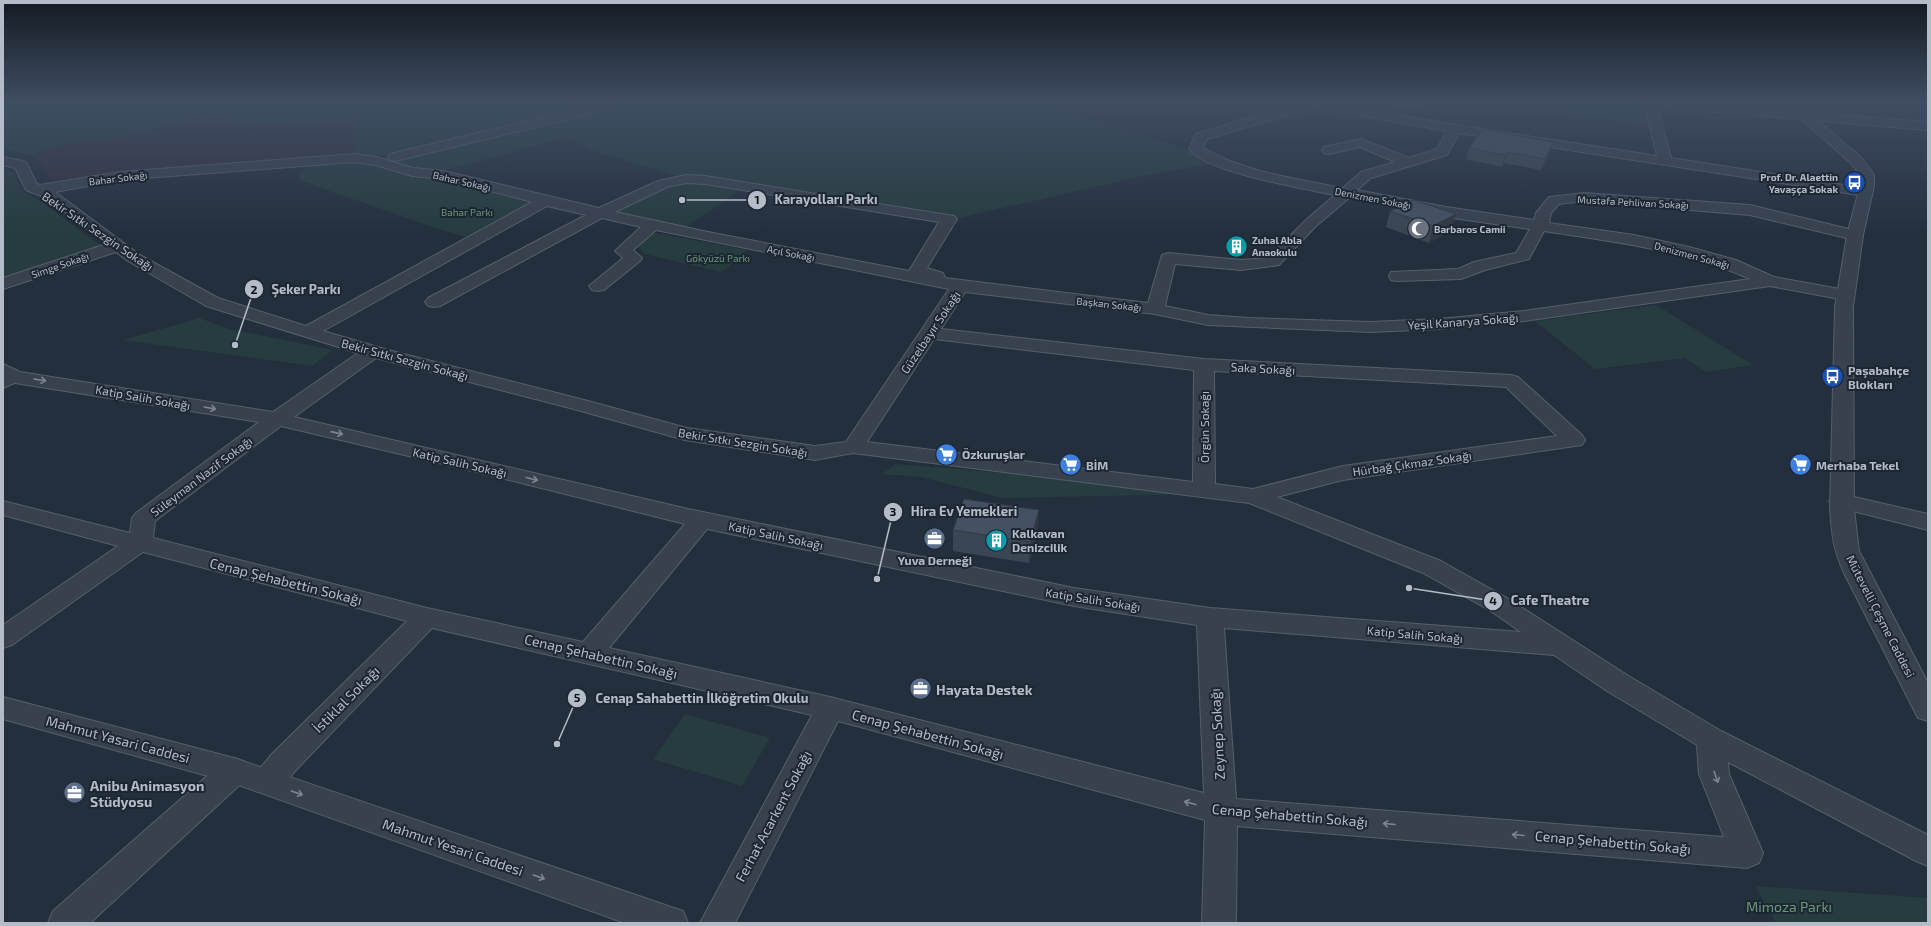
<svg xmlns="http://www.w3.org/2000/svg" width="1931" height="926" font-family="'Exo 2',sans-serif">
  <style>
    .medical { fill: #32303f }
    .green { fill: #263c3f }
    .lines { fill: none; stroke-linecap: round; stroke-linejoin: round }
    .pedestrian-casing { stroke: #565f6c; stroke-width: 2 }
    .minor-casing { stroke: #565f6c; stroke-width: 2 }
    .tertiary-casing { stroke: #565f6c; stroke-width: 2 }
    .pedestrian { fill: #38414e; fill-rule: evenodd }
    .minor { fill: #38414e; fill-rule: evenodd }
    .tertiary { fill: #38414e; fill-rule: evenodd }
    .wall { fill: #3b4654 }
    .shaded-wall { fill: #303945 }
    .building { fill: #455162; stroke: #303945 }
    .oneway { stroke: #7c8592 }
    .labels { text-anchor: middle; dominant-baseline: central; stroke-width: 4; stroke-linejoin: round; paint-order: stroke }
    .far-poi-label { font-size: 10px; font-weight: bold; fill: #b4bcc9; stroke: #1d2633; text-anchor: start }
    .far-street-label { font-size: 10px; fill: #b4bcc9; stroke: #1d2633 }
    .far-park-label { font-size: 10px; fill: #6b9a76; stroke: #1d2633 }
    .street-label { font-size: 12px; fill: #b4bcc9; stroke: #1d2633 }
    .poi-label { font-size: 12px; font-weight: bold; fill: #b4bcc9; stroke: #1d2633; text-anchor: start }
    .near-street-label { font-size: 14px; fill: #b4bcc9; stroke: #1d2633 }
    .near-poi-label { font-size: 14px; font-weight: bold; fill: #b4bcc9; stroke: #1d2633; text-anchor: start }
    .near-park-label { font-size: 14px; fill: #6b9a76; stroke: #1d2633 }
    .leader { fill: none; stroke: #b4bcc9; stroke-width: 1.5 }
    .callout-dot { fill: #b4bcc9; stroke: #1d2633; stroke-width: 1.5 }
    .mark-label { font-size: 12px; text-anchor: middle; font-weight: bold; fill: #111 }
    .callout-label { font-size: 13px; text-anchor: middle; font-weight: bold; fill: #b4bcc9; stroke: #1d2633; stroke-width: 4; stroke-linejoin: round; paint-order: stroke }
  </style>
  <rect width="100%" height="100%" fill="#242f3e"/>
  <path class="medical" d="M 204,114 L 262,124 L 358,119 L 354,154 L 51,180 L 43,166 L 31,155 L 72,142 L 120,139 Z"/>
  <g class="green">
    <path d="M 3,102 L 617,102 L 395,156 L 354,154 L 358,119 L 262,124 L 204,114 L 120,139 L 72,142 L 31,155 L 3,149 Z"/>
    <path d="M 644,102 L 1059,102 L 1048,109 L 1184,148 L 1213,164 L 1160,172 L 959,218 L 672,175 L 601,153 L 565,138 L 446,170 L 414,169 L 391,160 Z"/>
    <path d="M 1348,102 L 1451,102 C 1417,110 1382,109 1348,102 Z"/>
    <path d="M 1567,102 L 1627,102 L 1627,105 L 1645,107 L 1649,125 L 1567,115 Z"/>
    <path d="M 353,161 L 411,176 L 437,179 L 534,204 L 470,238 L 438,229 L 299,180 L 299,173 L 305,168 L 316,165 Z"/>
    <path d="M 3,169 L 13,172 L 21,190 L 40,201 L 100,245 L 3,280 Z"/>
    <path d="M 697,182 L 741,189 L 686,227 L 614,211 L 664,189 Z"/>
    <path d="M 651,232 L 747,250 L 722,272 L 644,254 L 636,244 Z"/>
    <path d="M 1656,305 L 1753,365 L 1706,372 L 1685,358 L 1595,369 L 1535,321 Z"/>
    <path d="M 199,318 L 226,328 L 333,350 L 312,366 L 123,340 Z"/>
    <path d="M 896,464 L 1041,476 L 1204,494 L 1003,498 L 921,477 L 882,474 Z"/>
    <path d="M 685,714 L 770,738 L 742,786 L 653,759 Z"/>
    <path d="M 1755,886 L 1928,898 L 1928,923 L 1776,923 Z"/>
  </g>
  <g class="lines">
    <defs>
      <path id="pedestrian" d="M 15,372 L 21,374 L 23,377 L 21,380 L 3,388 L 3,377 Z"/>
      <g id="minor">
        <path d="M 608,102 L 629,102 L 627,105 L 395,161 L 390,160 L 388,157 L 390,154 Z"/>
        <path d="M 1303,102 L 1328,102 L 1455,125 L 1657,156 L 1644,102 L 1681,102 L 1928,122 L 1928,130 L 1657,107 L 1671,158 L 1870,189 L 1872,192 L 1870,195 L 1865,196 L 1459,133 L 1447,155 L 1371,178 L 1357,190 L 1446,207 L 1534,220 L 1536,213 L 1549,197 L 1584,193 L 1750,205 L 1861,232 L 1863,235 L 1861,238 L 1855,240 L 1750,215 L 1584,201 L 1559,204 L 1551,213 L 1549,223 L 1634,235 L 1689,247 L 1736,260 L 1774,277 L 1851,291 L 1854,295 L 1851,299 L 1845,300 L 1770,286 L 1524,321 L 1438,329 L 1370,332 L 1208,325 L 1155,314 L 965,292 L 941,329 L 1204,359 L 1511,375 L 1518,377 L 1582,435 L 1585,440 L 1582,445 L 1343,480 L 1277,497 L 1441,561 L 1507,598 L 1627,675 L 1721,731 L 1928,835 L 1928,866 L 1916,861 L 1728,762 L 1729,774 L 1763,853 L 1759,863 L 1747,868 L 1237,826 L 1236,923 L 1202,923 L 1205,820 L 838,721 L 735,923 L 700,923 L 812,715 L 432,628 L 295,771 C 282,786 278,799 256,791 L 252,782 L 256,773 L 273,753 L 407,621 L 143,552 L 12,645 L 3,648 L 3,625 L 118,546 L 3,515 L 3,501 L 130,533 L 132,518 L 136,513 L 259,422 L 15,383 L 3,378 L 3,364 L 20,372 L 273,412 L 358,353 L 206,306 L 128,261 L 116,252 L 3,289 L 3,278 L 106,244 L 46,198 L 26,190 L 15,168 L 3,165 L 3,157 L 26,162 L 37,184 L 40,185 L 120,172 L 354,154 L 377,157 L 413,168 L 444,171 L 599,208 L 658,181 L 686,175 L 705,176 L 954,216 L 957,219 L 927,268 L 943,273 L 945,278 L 1148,303 L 1162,255 L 1168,253 L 1241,260 L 1268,258 L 1306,220 L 1335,195 C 1305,189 1205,172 1189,149 L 1196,134 ZM 1314,107 L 1447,131 L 1437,149 L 1409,158 L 1361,139 L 1324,147 L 1322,150 L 1324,153 L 1329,154 L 1360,147 L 1395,162 L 1361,172 L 1343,188 C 1295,179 1246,172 1203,148 L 1207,139 ZM 354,162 L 375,165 L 412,176 L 444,179 L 532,202 L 306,326 L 218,298 L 140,255 L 55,192 L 120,180 ZM 686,183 L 705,184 L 939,222 L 909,271 L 708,232 L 615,212 L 667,187 ZM 1349,198 L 1446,217 L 1530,229 L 1516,253 L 1474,262 L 1458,269 L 1391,272 L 1389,276 L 1391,280 L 1397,281 L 1461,279 L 1485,270 L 1529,259 L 1544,231 C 1614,242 1685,250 1750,279 L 1524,311 L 1438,319 L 1370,322 L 1249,318 L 1208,315 L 1165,306 L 1175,264 L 1241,270 L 1279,265 L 1316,226 ZM 547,206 L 586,215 L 428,298 L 425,302 L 428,306 L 434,307 L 440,306 L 602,218 L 641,227 L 615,251 L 623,258 L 589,286 L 592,290 L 598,291 L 604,290 L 640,261 L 642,258 L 633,250 L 656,230 L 949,289 L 846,442 L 815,446 L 687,428 L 584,400 L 388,350 L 323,331 ZM 934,339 L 1194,370 L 1193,482 L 867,442 ZM 376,358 L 570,408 L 685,440 L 815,460 L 853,453 L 1249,503 L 1423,573 L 1489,610 L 1521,632 L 1210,608 L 1074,588 L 688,509 L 294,417 ZM 1214,371 L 1506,387 L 1557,436 L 1343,466 L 1253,489 L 1215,484 ZM 281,426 L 481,473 L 685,524 L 583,642 L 427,608 L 153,538 L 155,521 ZM 707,529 L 1074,606 L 1197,625 L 1204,793 L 830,697 L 609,648 ZM 1224,628 L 1554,655 L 1607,691 L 1697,745 L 1699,774 L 1724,837 L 1236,799 Z"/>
        <path d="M 1841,494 L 1928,514 L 1928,530 L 1833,506 L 1829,501 L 1833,496 Z"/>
        <path d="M 234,758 L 245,762 L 249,771 L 245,780 L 90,923 L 48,923 L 53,911 L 223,762 Z"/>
      </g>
      <g id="tertiary">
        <path d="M 1782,102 L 1795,102 L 1861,157 L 1874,175 L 1874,186 L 1863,235 L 1853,307 L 1854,509 L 1859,551 L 1928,683 L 1928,721 L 1918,718 L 1914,710 L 1844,573 C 1833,548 1832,536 1830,509 L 1835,307 L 1847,235 L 1860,186 L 1860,175 L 1851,163 Z"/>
        <path d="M 3,697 L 234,758 L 671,907 L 683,911 L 688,923 L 625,923 L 233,783 L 3,719 Z"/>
      </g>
    </defs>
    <use href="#pedestrian" class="pedestrian-casing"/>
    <use href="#minor" class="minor-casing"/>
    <use href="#tertiary" class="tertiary-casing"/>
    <use href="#pedestrian" class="pedestrian"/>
    <use href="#minor" class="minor"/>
    <use href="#tertiary" class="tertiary"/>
  </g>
  <g class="wall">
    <path d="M 1469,148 L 1550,153 L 1541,170 L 1504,163 L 1502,167 L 1466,159 Z"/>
    <path d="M 1390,211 L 1451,230 L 1429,243 L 1386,227 Z"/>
    <path d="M 953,530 L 1038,530 L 1029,563 L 953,551 Z"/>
  </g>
  <g class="shaded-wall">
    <path d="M 1553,142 L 1550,153 L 1541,170 L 1545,159 Z"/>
    <path d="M 1507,152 L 1504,163 L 1502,167 L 1505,155 Z"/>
    <path d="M 1456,214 L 1451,230 L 1429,243 L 1433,226 Z"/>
    <path d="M 1039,510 L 1038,530 L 1029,563 L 1030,542 Z"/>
  </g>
  <g class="building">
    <path d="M 1482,129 L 1553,142 L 1545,159 L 1507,152 L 1505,155 L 1469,148 Z"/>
    <path d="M 1414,200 L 1456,214 L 1433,226 L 1390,211 Z"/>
    <path d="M 964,499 L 1039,510 L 1030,542 L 953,530 Z"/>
  </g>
  <defs><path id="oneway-shaft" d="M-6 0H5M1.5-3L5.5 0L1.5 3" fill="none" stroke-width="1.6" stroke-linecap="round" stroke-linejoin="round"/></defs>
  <g class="oneway">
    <use href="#oneway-shaft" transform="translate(40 380) rotate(9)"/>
    <use href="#oneway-shaft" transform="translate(210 408) rotate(10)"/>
    <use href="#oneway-shaft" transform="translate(337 433) rotate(13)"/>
    <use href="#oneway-shaft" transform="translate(532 479) rotate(14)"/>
    <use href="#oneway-shaft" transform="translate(1716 777) rotate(71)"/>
    <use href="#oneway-shaft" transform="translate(297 793) rotate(19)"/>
    <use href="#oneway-shaft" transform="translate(1190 803) rotate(-165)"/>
    <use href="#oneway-shaft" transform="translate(1389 824) rotate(-175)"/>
    <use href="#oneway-shaft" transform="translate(1518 835) rotate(-175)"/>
    <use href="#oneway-shaft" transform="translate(539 877) rotate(19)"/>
  </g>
  <linearGradient id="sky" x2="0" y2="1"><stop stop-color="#141a22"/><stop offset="0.44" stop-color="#3f4d63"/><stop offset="1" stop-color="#3f4d63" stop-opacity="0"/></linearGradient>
  <rect width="1931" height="232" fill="url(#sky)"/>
  <defs>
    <symbol id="bus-disc" viewBox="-11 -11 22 22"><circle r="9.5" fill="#1a4fb4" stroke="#1d2633"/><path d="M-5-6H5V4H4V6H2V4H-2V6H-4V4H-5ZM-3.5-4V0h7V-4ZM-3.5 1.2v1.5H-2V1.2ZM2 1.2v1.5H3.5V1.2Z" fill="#fff"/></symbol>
    <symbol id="mosque-disc" viewBox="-11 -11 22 22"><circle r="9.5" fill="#6b7280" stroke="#1d2633"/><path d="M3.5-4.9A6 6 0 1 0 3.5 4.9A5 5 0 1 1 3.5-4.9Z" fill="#fff"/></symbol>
    <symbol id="building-disc" viewBox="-11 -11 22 22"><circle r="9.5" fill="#0f9aa8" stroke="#1d2633"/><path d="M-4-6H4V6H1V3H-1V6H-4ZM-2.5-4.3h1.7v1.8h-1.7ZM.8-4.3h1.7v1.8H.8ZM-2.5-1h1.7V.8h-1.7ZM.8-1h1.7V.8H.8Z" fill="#fff"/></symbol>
    <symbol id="supermarket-disc" viewBox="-11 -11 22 22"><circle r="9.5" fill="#3f7fe0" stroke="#1d2633"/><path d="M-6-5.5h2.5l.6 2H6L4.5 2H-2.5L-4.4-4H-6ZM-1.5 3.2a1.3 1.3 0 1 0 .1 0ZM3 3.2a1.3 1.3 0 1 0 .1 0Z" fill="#fff"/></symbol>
    <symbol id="office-disc" viewBox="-11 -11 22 22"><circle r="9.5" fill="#5c6f8a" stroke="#1d2633"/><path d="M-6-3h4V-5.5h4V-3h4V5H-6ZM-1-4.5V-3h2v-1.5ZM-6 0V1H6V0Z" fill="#fff"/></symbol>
  </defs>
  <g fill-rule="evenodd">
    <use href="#bus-disc" x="1842" y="170" width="25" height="25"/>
    <use href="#mosque-disc" x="1406" y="216" width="25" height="25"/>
    <use href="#building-disc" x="1224" y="234" width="25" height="25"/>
    <use href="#bus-disc" x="1820" y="364" width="25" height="25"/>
    <use href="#supermarket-disc" x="934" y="442" width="25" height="25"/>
    <use href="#supermarket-disc" x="1058" y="452" width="25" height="25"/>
    <use href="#supermarket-disc" x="1788" y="452" width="25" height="25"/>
    <use href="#office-disc" x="922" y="526" width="25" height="25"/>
    <use href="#building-disc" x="984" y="528" width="25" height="25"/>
    <use href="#office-disc" x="908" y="676" width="25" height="25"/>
    <use href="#office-disc" x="62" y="780" width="25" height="25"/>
  </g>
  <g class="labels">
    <g class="far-poi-label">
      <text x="1838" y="177" text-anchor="end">Prof. Dr. Alaettin<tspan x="1838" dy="12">Yavaşça Sokak</tspan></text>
      <text x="1434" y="229">Barbaros Camii</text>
      <text x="1252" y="240">Zuhal Abla<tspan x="1252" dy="12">Anaokulu</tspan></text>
    </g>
    <g class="far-street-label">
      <text transform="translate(118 178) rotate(-7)">Bahar Sokağı</text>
      <text transform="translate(462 181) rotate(13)">Bahar Sokağı</text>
      <text transform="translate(1373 198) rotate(11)">Denizmen Sokağı</text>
      <text transform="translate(1633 202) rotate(3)">Mustafa Pehlivan Sokağı</text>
      <text transform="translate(791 253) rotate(11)">Açıl Sokağı</text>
      <text transform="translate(1692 255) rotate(15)">Denizmen Sokağı</text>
      <text transform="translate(60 265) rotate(-19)">Simge Sokağı</text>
      <text transform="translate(1109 304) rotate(6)">Başkan Sokağı</text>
    </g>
    <g class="far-park-label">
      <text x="467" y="212">Bahar Parkı</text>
      <text x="718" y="258">Gökyüzü Parkı</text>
    </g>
    <g class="street-label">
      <text transform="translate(98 231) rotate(34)">Bekir Sıtkı Sezgin Sokağı</text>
      <text transform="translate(1463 321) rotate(-4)">Yeşil Kanarya Sokağı</text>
      <text transform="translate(930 332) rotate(-56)">Güzelbayır Sokağı</text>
      <text transform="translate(405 359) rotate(15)">Bekir Sıtkı Sezgin Sokağı</text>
      <text transform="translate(1263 368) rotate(3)">Saka Sokağı</text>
      <text transform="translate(143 397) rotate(10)">Katip Salih Sokağı</text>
      <text transform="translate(1204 427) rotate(-90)">Örgün Sokağı</text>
      <text transform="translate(743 442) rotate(9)">Bekir Sıtkı Sezgin Sokağı</text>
      <text transform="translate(460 462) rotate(13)">Katip Salih Sokağı</text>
      <text transform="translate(1412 463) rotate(-8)">Hürbağ Çıkmaz Sokağı</text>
      <text transform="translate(201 476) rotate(-37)">Süleyman Nazif Sokağı</text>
      <text transform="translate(776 535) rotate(12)">Katip Salih Sokağı</text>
      <text transform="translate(1093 599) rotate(9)">Katip Salih Sokağı</text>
      <text transform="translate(1881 616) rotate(63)">Mütevelli Çeşme Caddesi</text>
      <text transform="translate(1415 634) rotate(5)">Katip Salih Sokağı</text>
    </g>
    <g class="poi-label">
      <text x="1848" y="370">Paşabahçe<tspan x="1848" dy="14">Blokları</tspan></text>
      <text x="962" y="454">Özkuruşlar</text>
      <text x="1086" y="465">BİM</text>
      <text x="1816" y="465">Merhaba Tekel</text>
      <text x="1012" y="533">Kalkavan<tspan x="1012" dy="14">Denizcilik</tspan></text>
      <text x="935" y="560" text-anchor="middle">Yuva Derneği</text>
    </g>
    <g class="near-street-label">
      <text transform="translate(286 581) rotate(14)">Cenap Şehabettin Sokağı</text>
      <text transform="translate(601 656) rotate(13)">Cenap Şehabettin Sokağı</text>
      <text transform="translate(346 699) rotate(-45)">İstiklal Sokağı</text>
      <text transform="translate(928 734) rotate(15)">Cenap Şehabettin Sokağı</text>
      <text transform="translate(1217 734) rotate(-93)">Zeynep Sokağı</text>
      <text transform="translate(118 739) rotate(15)">Mahmut Yasari Caddesi</text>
      <text transform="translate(1290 815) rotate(5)">Cenap Şehabettin Sokağı</text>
      <text transform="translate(773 816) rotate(-62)">Ferhat Acarkent Sokağı</text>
      <text transform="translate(1613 842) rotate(5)">Cenap Şehabettin Sokağı</text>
      <text transform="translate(453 847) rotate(19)">Mahmut Yesari Caddesi</text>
    </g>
    <g class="near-poi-label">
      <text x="936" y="689">Hayata Destek</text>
      <text x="90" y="785">Anibu Animasyon<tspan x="90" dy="16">Stüdyosu</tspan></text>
    </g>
    <g class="near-park-label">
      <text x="1789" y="906">Mimoza Parkı</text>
    </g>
  </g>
  <path class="leader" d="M682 200L757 200M235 345L254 289M877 579L893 512M1409 588L1493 601M557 744L577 698"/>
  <g class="callout-dot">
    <circle cx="682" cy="200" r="4"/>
    <circle cx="235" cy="345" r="4"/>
    <circle cx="877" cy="579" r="4"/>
    <circle cx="1409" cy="588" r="4"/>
    <circle cx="557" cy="744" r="4"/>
    <circle cx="757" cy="200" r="10"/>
    <circle cx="254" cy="289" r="10"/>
    <circle cx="893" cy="512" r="10"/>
    <circle cx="1493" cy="601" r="10"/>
    <circle cx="577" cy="698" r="10"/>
  </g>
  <g class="mark-label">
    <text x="757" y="204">1</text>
    <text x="254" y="294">2</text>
    <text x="893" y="516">3</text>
    <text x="1493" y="605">4</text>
    <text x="577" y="702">5</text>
  </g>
  <g class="callout-label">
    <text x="826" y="204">Karayolları Parkı</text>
    <text x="306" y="294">Şeker Parkı</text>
    <text x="964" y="516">Hira Ev Yemekleri</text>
    <text x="1550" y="605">Cafe Theatre</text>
    <text x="702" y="703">Cenap Sahabettin İlköğretim Okulu</text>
  </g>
  <rect width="1931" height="926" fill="none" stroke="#b4bcc9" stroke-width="8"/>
</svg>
